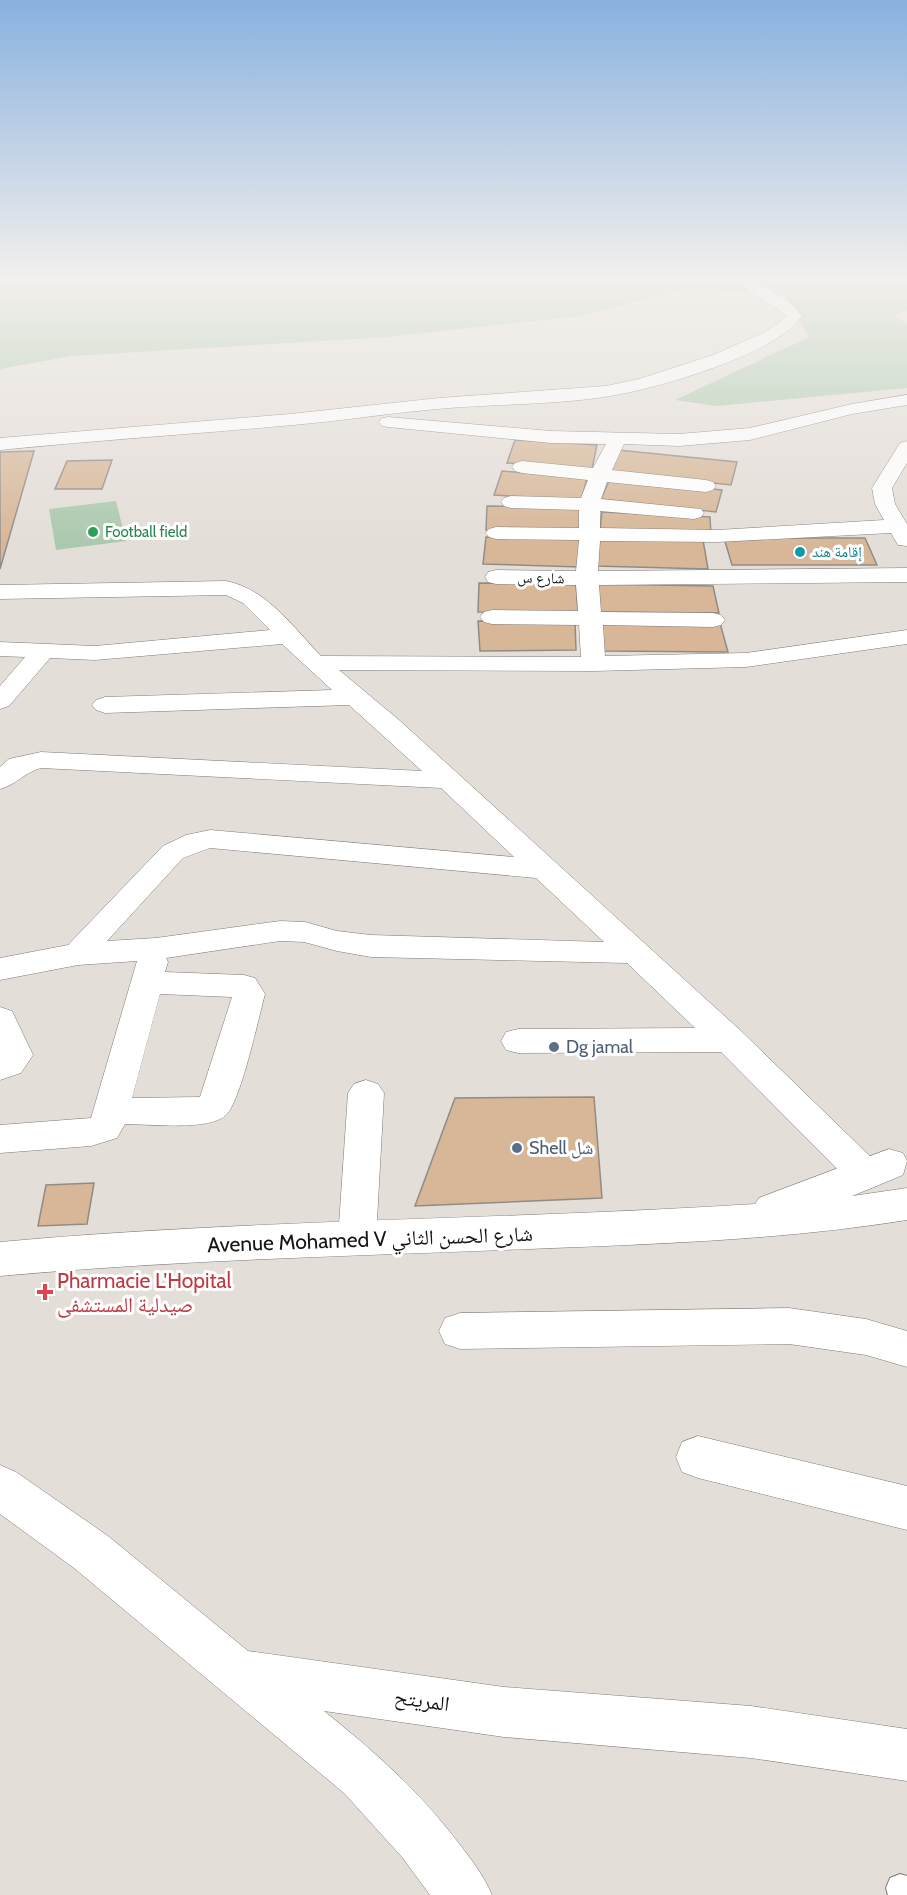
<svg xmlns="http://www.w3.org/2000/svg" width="907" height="1895" font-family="Cabin,'Noto Naskh Arabic',sans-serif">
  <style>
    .green { fill: #abc9ae }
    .building { fill: #d7b798; stroke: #918b85; stroke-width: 1.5 }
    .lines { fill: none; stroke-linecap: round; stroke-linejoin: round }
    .lane-casing { stroke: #7f7973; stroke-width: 2 }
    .street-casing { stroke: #7f7973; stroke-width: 1 }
    .secondary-casing { stroke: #7f7973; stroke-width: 1 }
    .lane { fill: #fff; fill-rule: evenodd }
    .street { fill: #fff; fill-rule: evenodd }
    .secondary { fill: #fff; fill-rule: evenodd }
    .leisure-dot { fill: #2e9e5b; stroke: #fff; stroke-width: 2 }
    .culture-dot { fill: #0f9aa8; stroke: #fff; stroke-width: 2 }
    .service-dot { fill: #5c6f8a; stroke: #fff; stroke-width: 2 }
    .health-dot { fill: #e0444e; stroke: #fff; stroke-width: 2 }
    .labels { text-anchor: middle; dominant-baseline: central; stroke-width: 6; stroke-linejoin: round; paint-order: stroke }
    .far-leisure-label { font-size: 15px; fill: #27864d; stroke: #fff; text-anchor: start }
    .far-culture-label { font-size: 15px; fill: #0d838f; stroke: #fff; text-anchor: start }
    .far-street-label { font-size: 15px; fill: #171513; stroke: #fff }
    .service-label { font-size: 18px; fill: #4e5e75; stroke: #fff; text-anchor: start }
    .near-street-label { font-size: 21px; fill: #171513; stroke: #fff }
    .near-health-label { font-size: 21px; fill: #be3a42; stroke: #fff; text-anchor: start }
  </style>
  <rect width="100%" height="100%" fill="#e4ded8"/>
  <g class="green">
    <path d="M 0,280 L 907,280 L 907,311 L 894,315 L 907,324 L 907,388 L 717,406 L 675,400 L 809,337 L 782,293 L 683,289 L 579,316 L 387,337 L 71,356 L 0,369 Z"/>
    <path d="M 116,501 L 126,541 L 56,550 L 49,509 Z"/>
  </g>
  <g class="building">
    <path d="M 515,440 L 597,445 L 592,469 L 507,463 Z"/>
    <path d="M 618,450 L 737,462 L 731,485 L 609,472 Z"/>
    <path d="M 34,451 L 0,569 L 0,452 Z"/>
    <path d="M 112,460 L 102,489 L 55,489 L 67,461 Z"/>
    <path d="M 502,471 L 587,478 L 581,501 L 494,495 Z"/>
    <path d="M 610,479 L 722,490 L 716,512 L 601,499 Z"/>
    <path d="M 487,506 L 581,507 L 582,531 L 486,530 Z"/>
    <path d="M 602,512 L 710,517 L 711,535 L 600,530 Z"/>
    <path d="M 486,537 L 580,539 L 580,567 L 483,564 Z"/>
    <path d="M 594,537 L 703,540 L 708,569 L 595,566 Z"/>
    <path d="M 724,538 L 865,538 L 877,565 L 732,565 Z"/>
    <path d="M 479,583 L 576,584 L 578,613 L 478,612 Z"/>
    <path d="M 596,584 L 713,586 L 719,613 L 599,612 Z"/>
    <path d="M 478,621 L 575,622 L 576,650 L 480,651 Z"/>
    <path d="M 599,622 L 720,623 L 728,652 L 603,651 Z"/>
    <path d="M 594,1097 L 602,1198 L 415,1206 L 455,1098 Z"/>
    <path d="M 94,1183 L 87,1224 L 38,1226 L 46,1185 Z"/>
  </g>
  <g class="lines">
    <defs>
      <path id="lane" d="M 900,1874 L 907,1876 L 907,1895 L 888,1895 L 886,1888 L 890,1878 Z"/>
      <g id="street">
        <path d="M 739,280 L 755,280 L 790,302 L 802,316 C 776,353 675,382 631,392 C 567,406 501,403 437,409 C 389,413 341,421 293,425 C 196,434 98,440 0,450 L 0,438 L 290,414 L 439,398 L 606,386 L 639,379 L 713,355 L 763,333 L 780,322 L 786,316 L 784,313 L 752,293 Z"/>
        <path d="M 907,395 L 907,405 L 852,414 L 750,440 L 679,446 L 624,444 L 612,470 L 706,480 L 713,482 L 716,486 L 713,490 L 706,492 L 607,482 L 601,499 L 701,509 L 704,513 L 701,517 L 694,519 L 600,511 L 600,528 L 717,530 L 884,520 L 875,504 L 872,488 L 900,443 L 907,441 L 907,463 L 892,488 L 895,504 L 907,524 L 907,546 L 898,545 L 891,533 L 717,542 L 600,541 L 598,571 L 907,568 L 907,582 L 599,585 L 601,612 L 713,613 L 721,615 L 725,620 L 721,625 L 713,627 L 603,625 L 605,656 L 746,653 L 907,630 L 907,644 L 746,667 L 594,671 L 339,670 L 399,720 L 741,1031 L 879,1165 L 885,1175 L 879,1185 L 866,1190 L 853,1185 L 721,1052 L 518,1053 L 506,1050 L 501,1041 L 506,1032 L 518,1029 L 695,1028 L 627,963 L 371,957 L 337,951 L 304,942 L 280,941 L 166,958 L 168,962 L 165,972 L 244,975 L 255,978 L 265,994 C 259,1016 240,1105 225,1116 C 206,1131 149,1124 125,1124 L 117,1138 L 91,1146 L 0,1153 L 0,1125 L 91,1118 L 137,961 L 78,965 L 0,980 L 0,958 L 68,945 L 163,846 L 186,835 L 210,830 L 514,857 L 441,788 L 41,768 C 25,772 16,785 0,789 L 0,767 L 9,759 L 41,752 L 422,771 L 349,705 L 105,713 L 96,710 L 92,705 L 96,700 L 105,697 L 332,690 L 282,644 L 95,660 L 50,658 L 9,706 L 0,709 L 0,686 L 25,657 L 0,656 L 0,642 L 95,646 L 270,630 L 243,603 L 226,595 L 0,599 L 0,585 L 226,581 C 267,589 293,627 321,656 L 581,657 L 579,625 L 492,624 L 484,622 L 480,617 L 484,612 L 492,610 L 578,611 L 576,585 L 496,584 L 488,582 L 485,577 L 488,572 L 496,570 L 576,571 L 579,540 L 496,539 L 489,537 L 485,533 L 489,529 L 496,527 L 579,528 L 579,510 L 511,508 L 504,506 L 501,502 L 504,498 L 511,496 L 581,498 L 588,480 L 522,473 L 515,471 L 512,467 L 515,463 L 522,461 L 593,468 L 606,444 L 551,443 L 388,427 L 382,426 L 379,422 L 382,418 L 388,417 L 551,431 L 679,434 L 750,428 L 852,404 ZM 210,848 L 536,878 L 604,942 L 371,935 L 337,931 L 305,922 L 280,921 L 156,938 L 107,941 L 183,858 ZM 160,994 L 232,997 L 200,1097 L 132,1098 Z"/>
        <path d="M 0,1007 L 12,1011 L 33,1055 L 21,1073 L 0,1080 Z"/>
        <path d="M 366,1080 L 378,1084 L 384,1093 L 376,1239 L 371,1250 L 357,1255 L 343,1250 L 338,1239 L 348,1093 L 354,1084 Z"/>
        <path d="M 789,1308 L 866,1319 L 907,1331 L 907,1367 L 866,1355 L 789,1344 L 460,1349 L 445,1344 L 439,1331 L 445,1318 L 460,1313 Z"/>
        <path d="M 698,1436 L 907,1486 L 907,1530 L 698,1478 L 682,1472 L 676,1457 L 682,1442 Z"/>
        <path d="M 0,1465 L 16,1472 L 108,1536 L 248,1651 L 504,1687 L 751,1706 L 907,1729 L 907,1781 L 751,1758 L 504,1737 L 324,1711 C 374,1751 418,1790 457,1841 C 470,1858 483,1874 492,1895 L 430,1895 L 402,1857 L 344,1793 L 74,1568 L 0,1514 Z"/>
      </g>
      <path id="secondary" d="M 889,1149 L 903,1153 L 907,1161 L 903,1175 L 852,1196 L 907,1188 L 907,1220 C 782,1240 655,1244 529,1249 C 353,1256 176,1260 0,1276 L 0,1242 C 251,1219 504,1220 755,1204 L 759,1198 Z"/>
    </defs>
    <use href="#lane" class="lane-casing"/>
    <use href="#street" class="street-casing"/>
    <use href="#secondary" class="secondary-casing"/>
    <use href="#lane" class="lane"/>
    <use href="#street" class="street"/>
    <use href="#secondary" class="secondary"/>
  </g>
  <linearGradient id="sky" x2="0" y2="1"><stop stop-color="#89b1df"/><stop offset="0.51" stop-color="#f3f0ed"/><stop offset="1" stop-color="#f3f0ed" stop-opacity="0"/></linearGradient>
  <rect width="907" height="546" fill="url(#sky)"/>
  <circle class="leisure-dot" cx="93" cy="532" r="6"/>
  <circle class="culture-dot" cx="800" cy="552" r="6"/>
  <g class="service-dot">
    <circle cx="554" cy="1047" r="6"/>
    <circle cx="517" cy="1148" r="6"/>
  </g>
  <path class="health-dot" d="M42 1283h6v6h6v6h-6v6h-6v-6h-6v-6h6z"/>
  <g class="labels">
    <g class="far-leisure-label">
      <text x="105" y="532">Football field</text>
    </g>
    <g class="far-culture-label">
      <text x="812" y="552">إقامة هند</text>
    </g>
    <g class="far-street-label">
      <text transform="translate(541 578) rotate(1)">شارع س</text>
    </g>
    <g class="service-label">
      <text x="566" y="1047">Dg jamal</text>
      <text x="529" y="1148">Shell شل</text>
    </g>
    <g class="near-street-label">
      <text transform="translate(370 1239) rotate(-2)">Avenue Mohamed V شارع الحسن الثاني</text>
      <text transform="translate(422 1700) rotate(8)">المريتح</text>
    </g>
    <g class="near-health-label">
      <text x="57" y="1280">Pharmacie L'Hopital<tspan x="57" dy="24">صيدلية المستشفى</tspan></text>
    </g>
  </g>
</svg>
